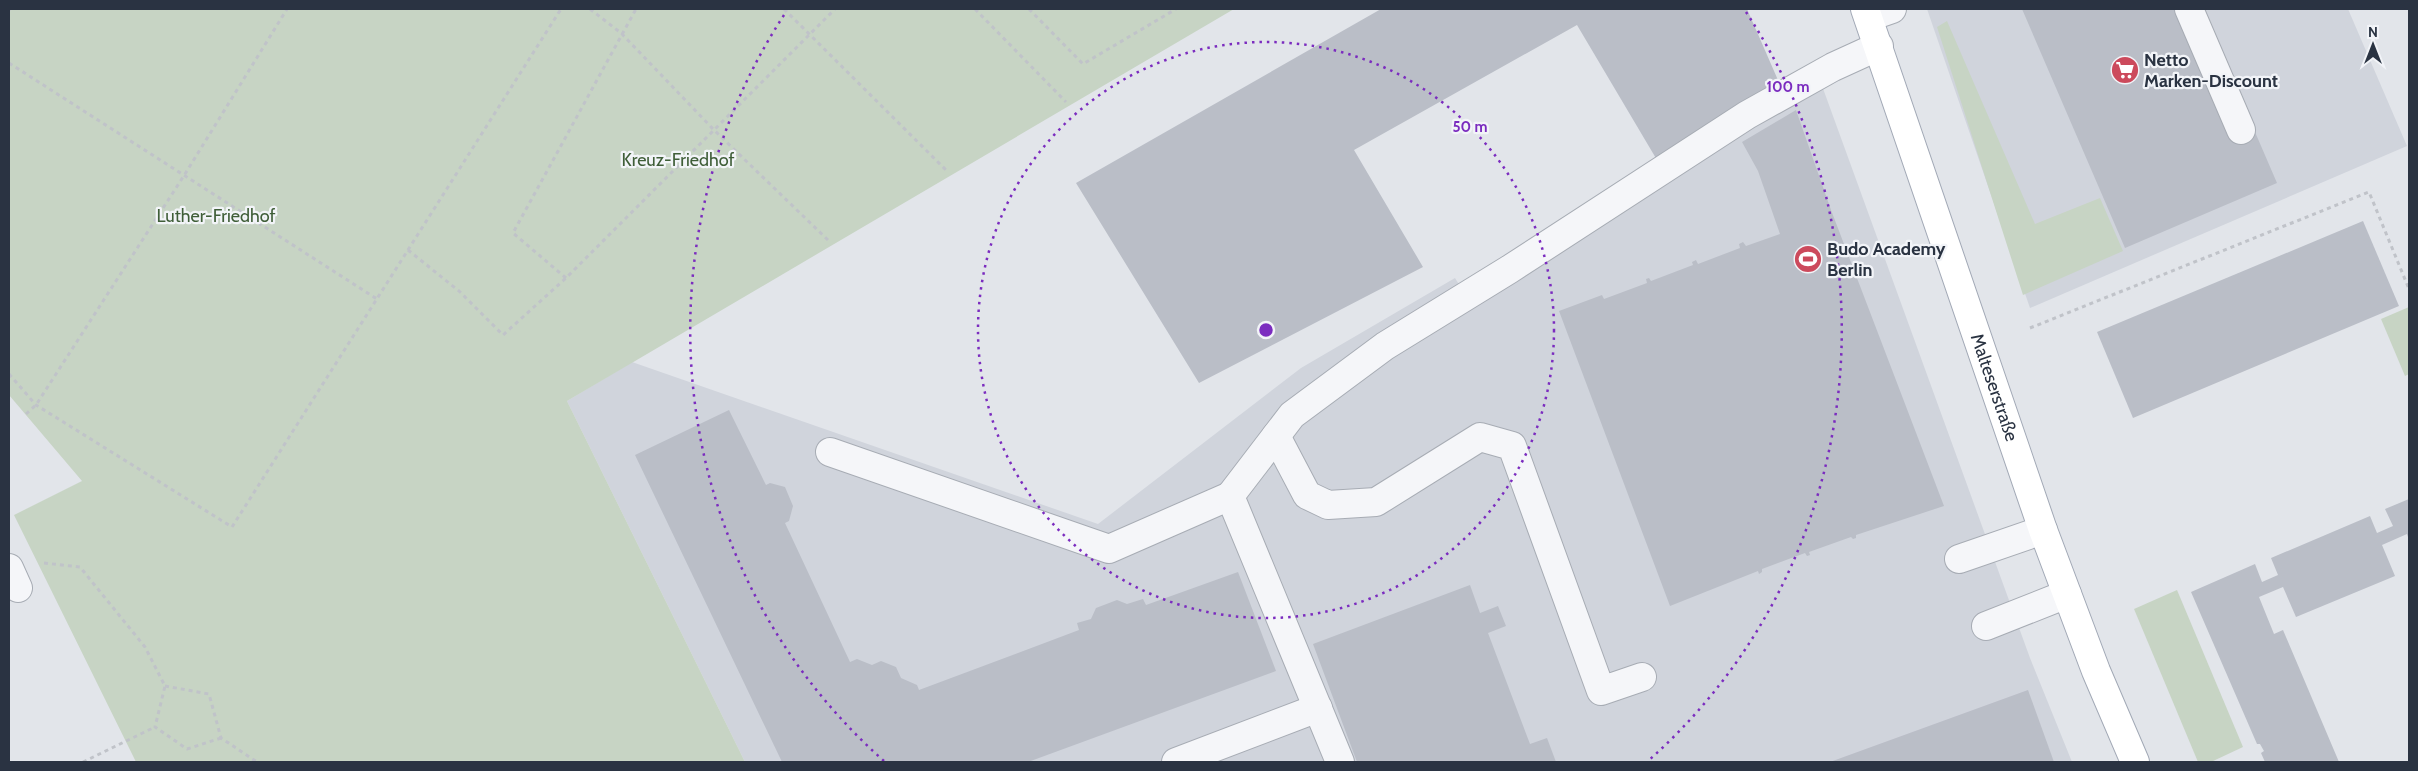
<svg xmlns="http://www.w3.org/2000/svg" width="2418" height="771" font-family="Cabin,sans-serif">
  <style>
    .built { fill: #d0d4dc }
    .green { fill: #c7d4c4 }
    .building { fill: #babec7 }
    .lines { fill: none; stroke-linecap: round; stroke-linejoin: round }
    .minor-casing { stroke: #a7acb4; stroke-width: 30 }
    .major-casing { stroke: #a2a9b6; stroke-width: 30 }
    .path { stroke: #c0c3c9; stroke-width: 3; stroke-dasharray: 4 4; stroke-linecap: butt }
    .minor { stroke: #f5f6f9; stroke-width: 28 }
    .major { stroke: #fff; stroke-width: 28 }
    .ring { fill: none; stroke: #7b2cbf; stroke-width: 2.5; stroke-dasharray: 2.5 5 }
    .labels { text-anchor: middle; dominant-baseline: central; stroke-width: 4.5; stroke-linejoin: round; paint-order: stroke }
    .poi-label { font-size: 18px; font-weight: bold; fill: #2a3342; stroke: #f2f4f8; text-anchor: start }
    .park-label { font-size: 18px; fill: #3f5e38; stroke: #f2f4f8 }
    .street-label { font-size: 18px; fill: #2a3342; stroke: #f2f4f8 }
    .centre { fill: #7b2cbf; stroke: #f2f4f8; stroke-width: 2.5 }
    .ring-label { font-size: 15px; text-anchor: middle; font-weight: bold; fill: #7b2cbf; stroke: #f2f4f8; stroke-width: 4.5; stroke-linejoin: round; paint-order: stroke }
  </style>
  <rect width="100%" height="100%" fill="#e2e5ea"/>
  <g class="built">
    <path d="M 1927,9 L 2348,9 L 2407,146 L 2030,308 Z"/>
    <path d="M 1821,83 L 2030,658 L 2072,762 L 745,762 L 567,401 L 632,362 L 1098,524 L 1301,368 L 1455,278 L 1468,299 Z"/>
  </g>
  <g class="green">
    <path d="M 9,9 L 1234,9 L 567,401 L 745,762 L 136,762 L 14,515 L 82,481 L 9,395 Z"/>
    <path d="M 1947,21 L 2035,224 L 2100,198 L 2123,251 L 2023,295 L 1937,27 Z"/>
    <path d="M 2409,307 L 2409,374 L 2405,376 L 2381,319 Z"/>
    <path d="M 2177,590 L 2243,747 L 2211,762 L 2198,762 L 2134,609 Z"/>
  </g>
  <g class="building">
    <path d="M 1381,9 L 1747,9 L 1781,87 L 1657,160 L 1577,25 L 1354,150 L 1423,267 L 1199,383 L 1076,183 Z"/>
    <path d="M 2022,9 L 2175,9 L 2233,142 L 2255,132 L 2277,183 L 2125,248 Z"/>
    <path d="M 1796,110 L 1831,210 L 1944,506 L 1856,535 L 1856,538 L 1853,539 L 1851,537 L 1809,552 L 1810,555 L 1807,556 L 1805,553 L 1762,569 L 1762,572 L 1759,574 L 1758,571 L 1670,606 L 1559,311 L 1602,295 L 1604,299 L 1647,283 L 1646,279 L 1649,278 L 1651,281 L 1693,265 L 1692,262 L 1696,260 L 1698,264 L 1740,248 L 1739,244 L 1743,242 L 1746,246 L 1780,234 L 1758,171 L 1742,142 Z"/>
    <path d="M 2363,221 L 2399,306 L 2133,418 L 2097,332 Z"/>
    <path d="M 729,410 L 766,485 L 770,483 L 785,487 L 793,506 L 789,521 L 785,523 L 850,662 L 857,659 L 872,665 L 881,661 L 896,667 L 901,678 L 917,685 L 919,690 L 1079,630 L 1077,623 L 1091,619 L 1096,608 L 1117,600 L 1127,604 L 1143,599 L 1146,605 L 1238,572 L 1276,671 L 1028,762 L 782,762 L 635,455 Z"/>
    <path d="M 2409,499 L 2409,540 L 2407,534 L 2382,545 L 2395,576 L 2296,617 L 2283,587 L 2259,597 L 2274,634 L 2283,630 L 2339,762 L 2265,762 L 2261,753 L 2264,751 L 2260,744 L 2257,744 L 2191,592 L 2255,564 L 2262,582 L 2278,575 L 2271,558 L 2370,516 L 2377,533 L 2393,526 L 2385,509 Z"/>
    <path d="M 1470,585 L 1480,613 L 1498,606 L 1506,626 L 1488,633 L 1530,744 L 1547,738 L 1556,762 L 1357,762 L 1313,644 Z"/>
    <path d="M 2028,690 L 2054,762 L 1830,762 Z"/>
  </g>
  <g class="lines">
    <defs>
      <g id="minor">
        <path d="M 2189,9 L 2241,130"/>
        <path d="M 1869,17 L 1892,9"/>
        <path d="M 1276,436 L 1307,495 L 1328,505 L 1376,502 L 1480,437 L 1512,446 L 1601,691 L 1642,677"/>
        <path d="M 830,452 L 1109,549 L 1230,496 L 1340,762"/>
        <path d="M 1230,496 L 1292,415 L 1385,346 L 1510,269 L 1747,115 L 1833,67 L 1879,46"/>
        <path d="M 1959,559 L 2043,530"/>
        <path d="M 9,568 L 18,588"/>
        <path d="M 1986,626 L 2067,594"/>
        <path d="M 1176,762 L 1318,708"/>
      </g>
      <g id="major">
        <path id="s1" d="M 1865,9 L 2043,530 L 2096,671 L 2135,762"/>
      </g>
    </defs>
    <use href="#minor" class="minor-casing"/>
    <use href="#major" class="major-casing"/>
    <g class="path">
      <path d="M 590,9 L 621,33 L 714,130 L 829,241"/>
      <path d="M 784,9 L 947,171"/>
      <path d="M 975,9 L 1066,102"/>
      <path d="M 1029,9 L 1083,64 L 1176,9"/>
      <path d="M 9,10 L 10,9"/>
      <path d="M 9,63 L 377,299"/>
      <path d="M 408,250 L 459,291 L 503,335 L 566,278 L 835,9"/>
      <path d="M 566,278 L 513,233 L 636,9"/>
      <path d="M 2030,328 L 2369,192 L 2409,289"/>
      <path d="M 9,374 L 36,405 L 232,527 L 561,9"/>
      <path d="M 26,414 L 36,405 L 185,174 L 287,9"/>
      <path d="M 44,563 L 80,567 L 145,647 L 165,686 L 155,727 L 187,749 L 221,738"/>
      <path d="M 165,686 L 209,694 L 221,738 L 257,762"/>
      <path d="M 83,762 L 155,727"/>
    </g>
    <use href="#minor" class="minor"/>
    <use href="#major" class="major"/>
  </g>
  <g class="ring">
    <circle cx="1266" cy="330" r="288"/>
    <path d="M884 761A576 576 0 0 1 786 12M1746 12A576 576 0 0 1 1648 761"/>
  </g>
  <defs>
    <symbol id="supermarket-disc" viewBox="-11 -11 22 22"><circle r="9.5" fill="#cc4a5c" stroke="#f2f4f8"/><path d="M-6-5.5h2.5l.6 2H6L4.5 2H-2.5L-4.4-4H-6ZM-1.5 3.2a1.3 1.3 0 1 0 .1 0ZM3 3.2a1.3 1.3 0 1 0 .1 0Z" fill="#fff"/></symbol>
    <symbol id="stadium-disc" viewBox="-11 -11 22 22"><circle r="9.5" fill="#cc4a5c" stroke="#f2f4f8"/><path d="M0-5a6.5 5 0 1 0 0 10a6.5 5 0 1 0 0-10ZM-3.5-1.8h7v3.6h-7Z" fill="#fff"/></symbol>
  </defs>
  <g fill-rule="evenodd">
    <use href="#supermarket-disc" x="2109" y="54" width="32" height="32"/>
    <use href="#stadium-disc" x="1792" y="243" width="32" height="32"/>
  </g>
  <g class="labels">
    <g class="poi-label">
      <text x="2144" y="60">Netto<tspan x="2144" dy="21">Marken-Discount</tspan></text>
      <text x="1827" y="249">Budo Academy<tspan x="1827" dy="21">Berlin</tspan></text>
    </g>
    <g class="park-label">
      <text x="678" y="160">Kreuz-Friedhof</text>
      <text x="216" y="216">Luther-Friedhof</text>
    </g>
    <g class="street-label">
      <text stroke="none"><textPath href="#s1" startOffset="400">Malteserstraße</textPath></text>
    </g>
  </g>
  <circle cx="1266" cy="330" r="8" class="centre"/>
  <g class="ring-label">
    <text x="1788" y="92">100 m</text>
    <text x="1470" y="132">50 m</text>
  </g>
  <rect width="2418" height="771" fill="none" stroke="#2a3342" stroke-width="20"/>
  <g transform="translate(2373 45)" stroke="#f2f4f8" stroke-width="4" paint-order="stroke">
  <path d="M0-4L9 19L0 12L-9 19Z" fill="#2a3342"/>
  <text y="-8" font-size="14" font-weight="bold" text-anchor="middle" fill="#2a3342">N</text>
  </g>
</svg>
